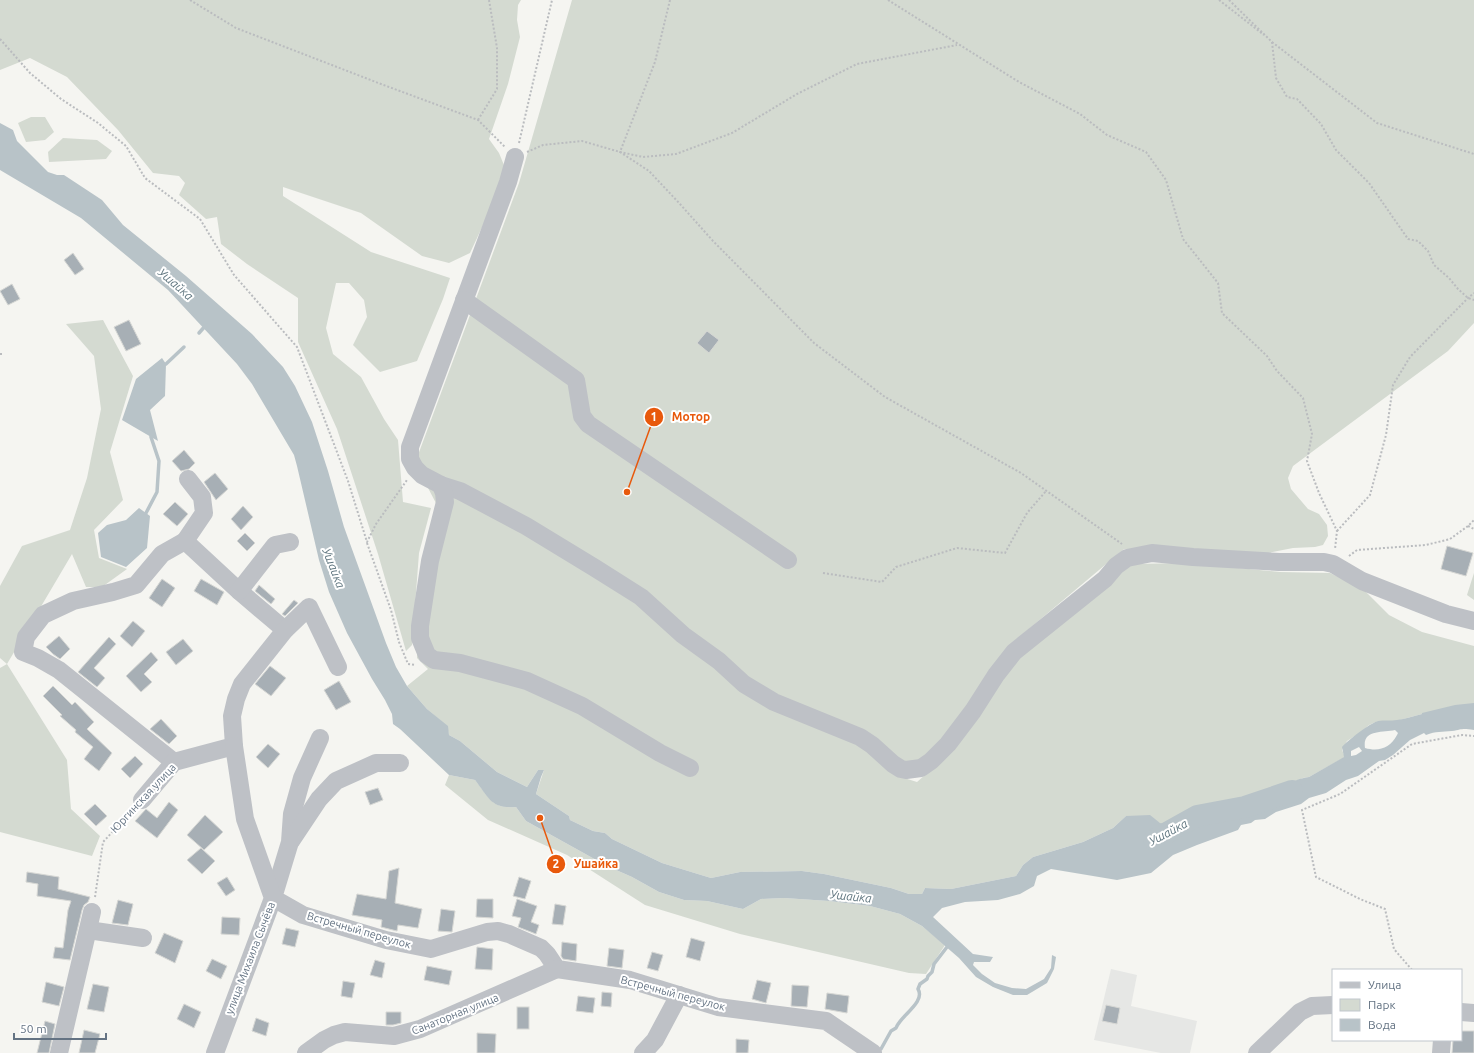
<svg xmlns="http://www.w3.org/2000/svg" width="1474" height="1053" font-family="Ubuntu,sans-serif">
  <style>
    .built { fill: #e6e7e5 }
    .green { fill: #d4dad1 }
    .water { fill: #b8c3c8; fill-rule: evenodd }
    .lines { fill: none; stroke-linecap: round; stroke-linejoin: round }
    .stream { stroke: #b8c3c8; stroke-width: 3.5 }
    .river { stroke: #b8c3c8; stroke-width: 22 }
    .building { fill: #a7afb5; stroke: #d6d7d4 }
    .path { stroke: #babcbf; stroke-width: 2; stroke-dasharray: 2 2; stroke-linecap: butt }
    .minor { stroke: #bec1c6; stroke-width: 18 }
    .labels { text-anchor: middle; dominant-baseline: central; stroke-width: 4; stroke-linejoin: round; paint-order: stroke }
    .street-label { font-size: 11px; fill: #647383; stroke: #fff }
    .water-label { font-size: 12px; font-style: italic; fill: #5f757f; stroke: #fff }
    .leader { fill: none; stroke: #e8590c; stroke-width: 1.5 }
    .callout-dot { fill: #e8590c; stroke: #fff; stroke-width: 1.5 }
    .mark-label { font-size: 12px; text-anchor: middle; font-weight: bold; fill: #fff }
    .callout-label { font-size: 12px; text-anchor: middle; font-weight: bold; fill: #e8590c; stroke: #fff; stroke-width: 4; stroke-linejoin: round; paint-order: stroke }
  </style>
  <rect width="100%" height="100%" fill="#f5f5f1"/>
  <path class="built" d="M 1111,969 L 1137,975 L 1131,1006 L 1197,1021 L 1190,1053 L 1161,1053 L 1094,1040 Z"/>
  <g class="green">
    <path d="M 0,0 L 521,0 L 518,5 L 517,20 L 520,37 L 508,84 L 489,139 L 499,153 L 506,170 L 498,193 L 470,253 L 449,263 L 422,256 L 361,213 L 283,187 L 283,196 L 371,252 L 450,278 L 443,299 L 417,361 L 380,372 L 353,345 L 367,317 L 364,300 L 349,283 L 336,283 L 326,328 L 333,354 L 361,377 L 384,419 L 398,440 L 403,502 L 431,508 L 419,553 L 412,645 L 406,651 L 378,554 L 337,429 L 298,342 L 298,298 L 247,264 L 221,244 L 217,217 L 206,219 L 179,195 L 185,183 L 179,176 L 153,173 L 118,130 L 67,77 L 30,58 L 0,70 Z"/>
    <path d="M 572,0 L 1474,0 L 1474,323 L 1448,351 L 1293,466 L 1288,478 L 1291,489 L 1308,509 L 1319,514 L 1327,525 L 1328,536 L 1323,545 L 1315,547 L 1293,548 L 1258,555 L 1205,555 L 1124,549 L 1011,644 L 946,742 L 901,777 L 917,782 L 934,767 L 1018,656 L 1132,564 L 1187,563 L 1280,572 L 1330,573 L 1363,589 L 1389,615 L 1422,632 L 1474,646 L 1474,705 L 1422,714 L 1396,721 L 1378,721 L 1369,725 L 1361,732 L 1347,741 L 1342,750 L 1345,757 L 1309,777 L 1303,778 L 1288,784 L 1285,788 L 1267,796 L 1262,804 L 1255,802 L 1250,806 L 1235,811 L 1231,811 L 1216,815 L 1191,827 L 1160,823 L 1126,816 L 1113,828 L 1083,842 L 1033,857 L 1023,865 L 1016,876 L 951,889 L 925,888 L 922,894 L 909,894 L 891,888 L 824,874 L 802,871 L 740,872 L 711,878 L 662,863 L 612,839 L 605,833 L 593,831 L 570,820 L 569,816 L 536,794 L 544,770 L 538,770 L 527,787 L 497,772 L 460,741 L 449,735 L 447,726 L 427,709 L 407,686 L 428,669 L 417,658 L 417,628 L 438,507 L 415,463 L 519,183 Z"/>
    <path d="M 31,117 L 45,117 L 54,132 L 45,140 L 26,142 L 18,123 Z"/>
    <path d="M 63,138 L 97,140 L 112,151 L 106,159 L 49,162 L 48,152 Z"/>
    <path d="M 103,320 L 133,376 L 110,452 L 123,500 L 94,530 L 99,558 L 127,569 L 102,587 L 86,587 L 72,554 L 7,664 L 67,760 L 71,809 L 100,836 L 92,856 L 0,832 L 0,668 L 7,664 L 0,658 L 0,586 L 22,546 L 70,530 L 87,478 L 101,409 L 94,356 L 66,324 Z"/>
    <path d="M 1474,573 L 1474,600 L 1467,595 Z"/>
    <path d="M 449,775 L 475,780 C 489,797 491,809 516,807 L 526,821 L 607,866 L 632,877 L 659,892 L 684,900 L 707,901 L 743,909 L 761,899 L 784,898 L 829,901 L 870,906 L 900,914 L 922,926 L 945,945 L 926,974 L 909,973 L 740,934 L 645,905 L 567,855 L 488,820 L 445,785 Z"/>
  </g>
  <g class="water">
    <path d="M 0,123 L 13,130 L 17,141 L 48,172 L 57,175 L 64,175 L 102,200 L 123,225 L 186,276 L 252,334 L 283,367 L 295,386 L 312,422 L 328,471 L 344,527 L 386,643 L 396,667 L 407,686 L 427,709 L 448,726 L 449,735 L 460,741 L 497,772 L 527,787 L 538,770 L 544,770 L 541,777 L 536,794 L 569,816 L 570,820 L 593,831 L 605,833 L 612,839 L 662,863 L 711,878 L 740,872 L 802,871 L 824,874 L 891,888 L 909,894 L 922,894 L 925,888 L 951,889 L 1016,876 L 1023,865 L 1033,857 L 1083,842 L 1113,828 L 1126,816 L 1150,815 L 1160,823 L 1191,827 L 1216,815 L 1231,811 L 1235,811 L 1249,806 L 1255,802 L 1262,803 C 1267,796 1275,788 1285,788 C 1291,781 1301,778 1309,777 L 1344,757 L 1342,747 C 1347,741 1370,723 1378,721 C 1384,720 1391,721 1397,720 C 1405,719 1413,716 1422,714 L 1422,713 L 1455,705 L 1474,703 L 1474,730 C 1462,728 1463,729 1452,731 C 1442,732 1436,731 1426,735 L 1424,733 L 1410,740 L 1393,755 L 1385,760 L 1379,761 L 1358,776 L 1346,780 L 1326,793 L 1309,798 L 1301,804 L 1276,812 L 1265,819 L 1255,820 L 1251,823 L 1241,825 L 1238,830 L 1197,845 L 1173,855 L 1151,873 L 1117,880 L 1051,869 L 1037,876 L 1034,886 L 1020,894 L 998,900 L 965,902 L 942,908 L 933,917 L 973,954 L 993,957 L 990,962 L 974,962 L 973,965 L 982,974 L 995,983 L 1012,988 L 1026,989 L 1044,979 L 1051,968 L 1052,955 L 1056,957 L 1054,969 L 1047,983 L 1027,995 L 1013,995 L 993,987 L 976,977 L 959,958 L 922,926 L 900,914 L 870,906 L 829,901 L 784,898 L 761,899 L 743,909 L 707,901 L 684,900 L 659,892 L 632,877 L 607,866 L 526,821 L 516,807 C 491,809 489,798 475,780 L 449,775 L 400,729 L 393,724 L 392,714 L 385,700 L 372,679 L 347,633 L 329,592 L 319,560 L 297,466 L 294,455 L 252,384 L 237,364 L 168,290 L 81,218 L 0,170 ZM 1395,730 L 1398,733 L 1397,735 C 1390,748 1379,752 1365,748 C 1362,729 1383,733 1395,730 ZM 1359,747 L 1362,751 L 1356,755 L 1351,756 L 1351,751 Z"/>
    <path d="M 162,358 L 166,364 L 165,396 L 150,410 L 158,441 L 122,420 L 136,379 Z"/>
    <path d="M 139,508 L 150,516 L 147,548 L 126,567 L 101,557 L 98,533 L 107,525 L 126,520 Z"/>
  </g>
  <g class="lines">
    <g class="stream">
      <path d="M 199,333 L 206,325"/>
      <path d="M 166,364 L 184,347"/>
      <path d="M 146,513 L 157,492 L 159,461 L 151,437"/>
      <path d="M 881,1049 L 891,1031 L 896,1028 C 900,1016 926,1002 918,989 L 920,984 L 927,979 L 928,976 L 932,972 L 934,964 L 947,947"/>
    </g>
    <path class="river" d="M 1154,840 L 1197,816 L 1245,807 L 1292,791"/>
  </g>
  <g class="building">
    <path d="M 73,253 L 84,269 L 75,275 L 64,260 Z"/>
    <path d="M 12,284 L 20,299 L 8,305 L 0,291 Z"/>
    <path d="M 129,320 L 141,344 L 126,351 L 114,327 Z"/>
    <path d="M 707,331 L 719,340 L 709,353 L 697,343 Z"/>
    <path d="M 184,450 L 195,463 L 189,469 L 181,471 L 172,461 Z"/>
    <path d="M 215,473 L 228,489 L 216,500 L 204,482 Z"/>
    <path d="M 175,502 L 188,514 L 177,526 L 163,514 Z"/>
    <path d="M 243,506 L 253,517 L 241,530 L 231,519 Z"/>
    <path d="M 245,533 L 255,543 L 247,551 L 237,541 Z"/>
    <path d="M 1447,546 L 1473,553 L 1466,576 L 1441,569 Z"/>
    <path d="M 162,579 L 175,588 L 162,607 L 149,598 Z"/>
    <path d="M 201,579 L 224,592 L 217,605 L 194,591 Z"/>
    <path d="M 259,585 L 275,599 L 271,604 L 255,591 Z"/>
    <path d="M 294,600 L 298,603 L 285,616 L 282,614 Z"/>
    <path d="M 133,621 L 145,631 L 132,647 L 120,636 Z"/>
    <path d="M 59,636 L 70,649 L 60,659 L 53,654 L 46,647 Z"/>
    <path d="M 109,637 L 116,644 L 94,668 L 105,678 L 97,687 L 78,672 Z"/>
    <path d="M 183,639 L 193,651 L 176,665 L 166,652 Z"/>
    <path d="M 151,652 L 158,660 L 144,674 L 152,682 L 141,692 L 126,676 Z"/>
    <path d="M 270,666 L 286,678 L 271,696 L 255,684 Z"/>
    <path d="M 339,681 L 351,702 L 336,710 L 324,690 Z"/>
    <path d="M 53,686 L 72,705 L 75,702 L 94,722 L 87,729 L 112,753 L 99,771 L 84,759 L 93,747 L 75,732 L 76,730 L 60,716 L 62,715 L 43,696 Z"/>
    <path d="M 161,719 L 177,736 L 169,744 L 150,729 Z"/>
    <path d="M 268,744 L 280,754 L 268,768 L 256,757 Z"/>
    <path d="M 135,756 L 143,764 L 130,778 L 121,769 Z"/>
    <path d="M 378,788 L 383,800 L 370,805 L 365,792 Z"/>
    <path d="M 169,802 L 178,810 L 157,838 L 135,821 L 146,809 L 157,818 Z"/>
    <path d="M 95,804 L 107,816 L 96,826 L 84,814 Z"/>
    <path d="M 205,815 L 223,832 L 204,850 L 187,835 Z"/>
    <path d="M 201,848 L 215,861 L 202,874 L 187,860 Z"/>
    <path d="M 399,868 L 395,903 L 422,909 L 418,928 L 398,925 L 397,931 L 381,927 L 382,920 L 352,915 L 357,894 L 386,899 L 389,871 Z"/>
    <path d="M 27,872 L 59,877 L 58,889 L 90,897 L 88,902 L 84,905 L 82,910 L 70,960 L 53,958 L 55,947 L 63,948 L 68,910 L 71,901 L 37,896 L 38,884 L 26,882 Z"/>
    <path d="M 227,877 L 235,890 L 226,896 L 217,883 Z"/>
    <path d="M 519,877 L 531,881 L 525,899 L 513,896 Z"/>
    <path d="M 477,899 L 493,899 L 493,918 L 476,917 Z"/>
    <path d="M 517,899 L 537,906 L 531,922 L 539,925 L 536,934 L 518,927 L 521,918 L 512,916 Z"/>
    <path d="M 118,900 L 133,904 L 128,925 L 112,923 Z"/>
    <path d="M 555,904 L 566,906 L 563,925 L 552,924 Z"/>
    <path d="M 441,909 L 455,911 L 452,932 L 438,931 Z"/>
    <path d="M 222,917 L 240,918 L 239,935 L 221,934 Z"/>
    <path d="M 286,928 L 299,931 L 295,947 L 282,944 Z"/>
    <path d="M 164,933 L 183,941 L 175,963 L 155,953 Z"/>
    <path d="M 691,938 L 705,942 L 700,961 L 686,957 Z"/>
    <path d="M 562,942 L 577,944 L 576,961 L 563,959 L 561,956 Z"/>
    <path d="M 477,947 L 493,949 L 492,970 L 475,969 Z"/>
    <path d="M 609,948 L 624,950 L 622,968 L 607,966 Z"/>
    <path d="M 652,952 L 663,955 L 658,971 L 647,968 Z"/>
    <path d="M 212,959 L 227,966 L 221,979 L 206,971 Z"/>
    <path d="M 375,960 L 385,963 L 382,978 L 370,975 Z"/>
    <path d="M 427,966 L 452,971 L 449,985 L 424,980 Z"/>
    <path d="M 757,980 L 771,983 L 766,1003 L 752,999 Z"/>
    <path d="M 343,981 L 355,983 L 352,998 L 341,996 Z"/>
    <path d="M 46,982 L 64,987 L 59,1006 L 42,1002 Z"/>
    <path d="M 93,984 L 109,987 L 104,1012 L 87,1009 Z"/>
    <path d="M 792,985 L 809,986 L 807,1007 L 791,1006 Z"/>
    <path d="M 602,992 L 612,993 L 611,1007 L 601,1006 Z"/>
    <path d="M 827,993 L 849,996 L 847,1013 L 825,1009 Z"/>
    <path d="M 578,996 L 595,998 L 593,1013 L 576,1011 Z"/>
    <path d="M 184,1004 L 201,1012 L 194,1028 L 177,1019 Z"/>
    <path d="M 1106,1005 L 1120,1008 L 1117,1024 L 1102,1021 Z"/>
    <rect x="517" y="1007" width="12" height="22"/>
    <path d="M 386,1012 L 401,1012 L 401,1023 L 393,1025 L 386,1025 Z"/>
    <path d="M 256,1018 L 269,1023 L 266,1036 L 252,1031 Z"/>
    <path d="M 45,1021 L 55,1024 L 49,1053 L 37,1053 Z"/>
    <path d="M 84,1030 L 100,1034 L 95,1053 L 79,1053 Z"/>
    <path d="M 1461,1031 L 1474,1031 L 1474,1053 L 1452,1053 L 1453,1040 L 1461,1040 Z"/>
    <path d="M 477,1033 L 496,1034 L 495,1053 L 477,1053 Z"/>
    <path d="M 736,1039 L 749,1040 L 748,1053 L 736,1053 Z"/>
  </g>
  <g class="lines">
    <g class="path">
      <path d="M 190,0 L 236,28 L 381,84 L 478,120 L 505,147"/>
      <path d="M 670,0 L 655,62 L 620,152 L 643,157 L 676,154 L 732,133 L 797,94 L 857,64 L 957,45"/>
      <path d="M 888,0 L 1019,82 L 1080,114 L 1107,135 L 1146,152 L 1166,180 L 1183,239 L 1218,283 L 1222,313 L 1267,356 L 1277,371 L 1303,398 L 1312,434 L 1307,461 L 1319,493 L 1337,531 L 1335,549"/>
      <path d="M 1219,0 L 1264,35"/>
      <path d="M 1229,0 L 1272,42 L 1276,78 L 1287,97 L 1297,99 L 1321,124 L 1336,150 L 1369,183 L 1408,239 L 1418,241 L 1428,251 L 1434,265 L 1449,278 L 1458,289 L 1468,298 L 1474,300"/>
      <path d="M 0,39 L 30,73 L 61,99 L 98,123 L 126,146 L 145,178 L 200,219 L 234,275 L 297,347 L 348,481 L 367,542 L 376,524 L 407,480"/>
      <path d="M 1272,42 L 1377,123 L 1474,154"/>
      <path d="M 478,120 L 497,89 L 497,48 L 489,0"/>
      <path d="M 519,143 L 552,0"/>
      <path d="M 527,152 L 543,145 L 582,141 L 620,152 L 649,171 L 680,204 L 713,241 L 814,343 L 885,397 L 1021,473 L 1122,544"/>
      <path d="M 0,354 L 2,354"/>
      <path d="M 1468,526 L 1474,529"/>
      <path d="M 1337,531 L 1370,495 L 1386,435 L 1393,385 L 1410,357 L 1468,298 L 1474,293"/>
      <path d="M 367,543 L 391,610 L 399,642 L 408,664 L 415,665"/>
      <path d="M 1349,556 L 1357,550 L 1426,545 L 1450,539 L 1468,526 L 1474,520"/>
      <path d="M 823,573 L 882,582 L 896,567 L 957,548 L 1005,553 L 1027,513 L 1046,491"/>
      <path d="M 95,897 L 103,842 L 132,811"/>
      <path d="M 1412,970 L 1394,949 L 1385,909 L 1360,899 L 1316,877 L 1302,810 L 1340,794 L 1412,744 L 1462,735 L 1474,736"/>
    </g>
    <g class="minor">
      <path d="M 515,157 L 508,182 L 410,447 L 410,459 L 415,468 L 422,475 L 441,485 L 460,491 L 526,526 L 595,568 L 641,597 L 683,635 L 719,661 L 744,684 L 774,702 L 860,737 L 872,745 L 893,764 L 901,769 L 906,770 L 921,768 L 931,761 L 948,744 L 973,711 L 996,675 L 1014,652 L 1105,579 L 1116,566 L 1127,558 L 1152,553 L 1193,557 L 1279,562 L 1324,562 L 1333,564 L 1362,581 L 1446,614 L 1474,621"/>
      <path d="M 464,300 L 576,380 L 582,416 L 588,424 L 788,560"/>
      <path d="M 188,479 L 202,497 L 204,513 L 185,541 L 239,591 L 285,630"/>
      <path d="M 441,485 L 444,493 L 445,502 L 430,561 L 420,626 L 420,638 L 427,655 L 434,660 L 460,663 L 527,681 L 582,706 L 660,753 L 690,768"/>
      <path d="M 239,591 L 275,545 L 290,542"/>
      <path d="M 320,738 L 302,778 L 292,814 L 290,842 L 273,898 L 303,915 L 386,940 L 431,949 L 487,932 L 498,931 L 509,934 L 541,948 L 547,954 L 557,969 L 630,980 L 718,1007 L 826,1021 L 873,1053"/>
      <path d="M 174,762 L 59,670 L 38,658 L 23,652 L 26,637 L 43,615 L 73,601 L 113,592 L 136,585 L 162,554 L 185,541"/>
      <path d="M 142,800 L 174,762 L 234,746 L 232,716 L 236,699 L 242,684 L 285,630 L 309,607 L 338,667"/>
      <path d="M 291,841 L 319,799 L 336,781 L 376,763 L 400,763"/>
      <path d="M 88,930 L 143,938"/>
      <path d="M 1461,1012 L 1474,1013"/>
      <path d="M 59,1053 L 92,912"/>
      <path d="M 215,1053 L 273,898 L 245,819 L 234,746"/>
      <path d="M 306,1053 L 324,1040 L 334,1035 L 345,1032 L 394,1036 L 420,1029 L 557,969"/>
      <path d="M 643,1053 L 655,1040 L 679,995"/>
      <path d="M 1257,1053 L 1300,1012 L 1312,1006 L 1333,1005"/>
      <path d="M 1441,1053 L 1442,1040"/>
    </g>
  </g>
  <g class="labels">
    <g class="street-label">
      <text transform="translate(143 798) rotate(-47)">Юргинская улица</text>
      <text transform="translate(359 930) rotate(16)">Встречный переулок</text>
      <text transform="translate(250 958) rotate(-69)">улица Михаила Сычёва</text>
      <text transform="translate(673 993) rotate(15)">Встречный переулок</text>
      <text transform="translate(455 1014) rotate(-22)">Санаторная улица</text>
    </g>
    <g class="water-label">
      <text transform="translate(176 284) rotate(41)">Ушайка</text>
      <text transform="translate(334 568) rotate(69)">Ушайка</text>
      <text transform="translate(1168 832) rotate(-28)">Ушайка</text>
      <text transform="translate(851 896) rotate(6)">Ушайка</text>
    </g>
  </g>
  <path class="leader" d="M627 492L654 417M540 818L556 864"/>
  <g class="callout-dot">
    <circle cx="627" cy="492" r="4"/>
    <circle cx="540" cy="818" r="4"/>
    <circle cx="654" cy="417" r="10"/>
    <circle cx="556" cy="864" r="10"/>
  </g>
  <g class="mark-label">
    <text x="654" y="421">1</text>
    <text x="556" y="868">2</text>
  </g>
  <g class="callout-label">
    <text x="691" y="421">Мотор</text>
    <text x="596" y="868">Ушайка</text>
  </g>
  <rect x="1332" y="969" width="130" height="72" fill="#ffffff" stroke="#c1c7cd"/>
  <rect x="1340" y="982" width="20" height="6" fill="#bec1c6" stroke="#c1c7cd"/>
  <text x="1368" y="989" font-size="12" fill="#647383">Улица</text>
  <rect x="1340" y="999" width="20" height="12" fill="#d4dad1" stroke="#c1c7cd"/>
  <text x="1368" y="1009" font-size="12" fill="#647383">Парк</text>
  <rect x="1340" y="1019" width="20" height="12" fill="#b8c3c8" stroke="#c1c7cd"/>
  <text x="1368" y="1029" font-size="12" fill="#647383">Вода</text>
  <path d="M14 1033v6h92v-6" fill="none" stroke="#647383" stroke-width="2"/>
  <text x="20" y="1033" font-size="12" fill="#647383" stroke="#ffffff" stroke-width="3" paint-order="stroke">50 m</text>
</svg>
